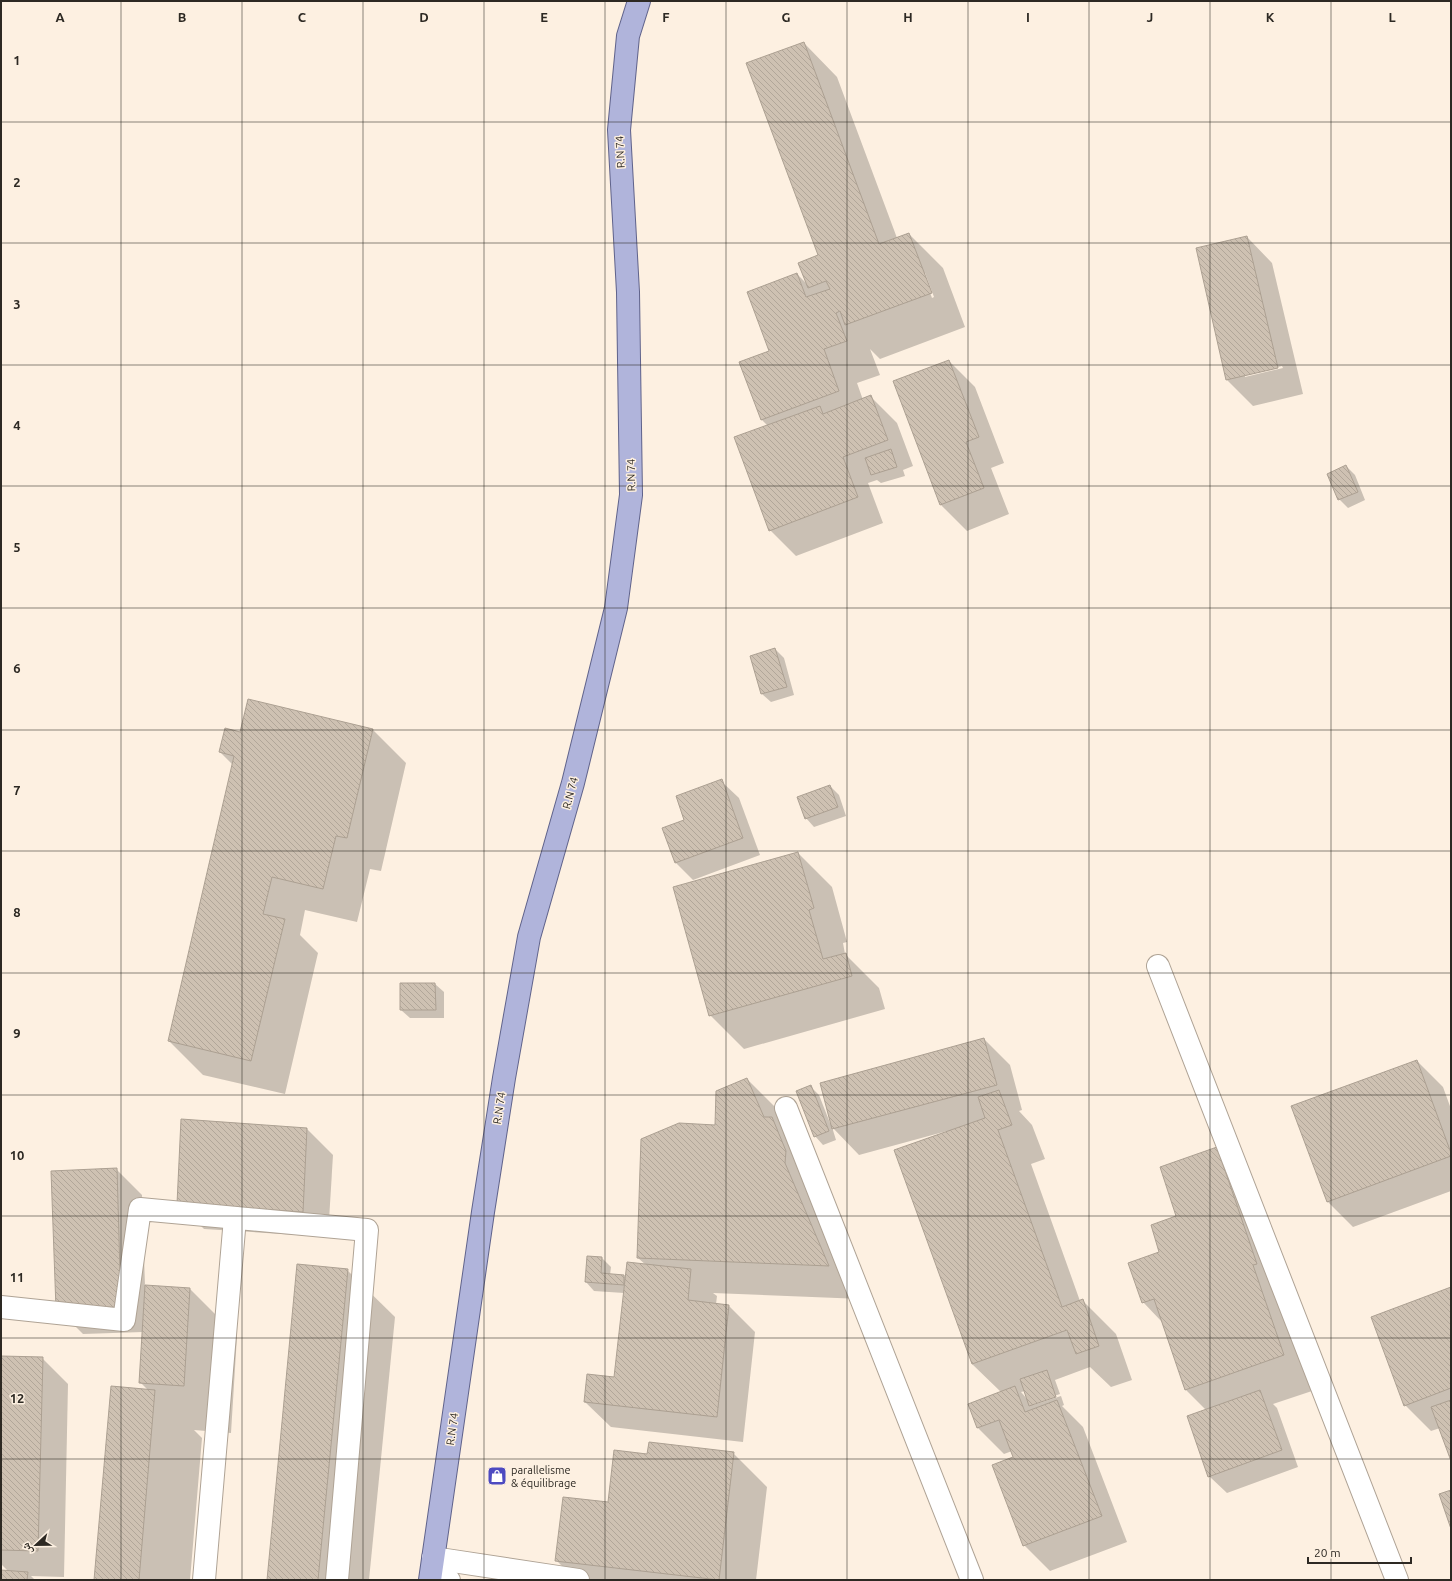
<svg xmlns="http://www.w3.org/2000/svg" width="1452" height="1581" font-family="Ubuntu,'Noto Naskh Arabic',sans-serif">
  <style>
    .shadow { fill: #0003; fill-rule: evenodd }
    .building { fill: url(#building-back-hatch); stroke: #aca092 }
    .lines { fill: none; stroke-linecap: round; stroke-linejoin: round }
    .service-casing { stroke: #afa395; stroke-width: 22 }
    .minor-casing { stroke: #afa395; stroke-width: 24 }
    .primary-casing { stroke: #60638b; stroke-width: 24 }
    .service { stroke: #fff; stroke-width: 20 }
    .minor { stroke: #fff; stroke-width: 22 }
    .primary { stroke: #b0b4db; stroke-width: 22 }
    .grid { fill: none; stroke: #2d2923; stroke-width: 1; stroke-opacity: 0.55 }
    .labels { text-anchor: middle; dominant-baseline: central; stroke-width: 3; stroke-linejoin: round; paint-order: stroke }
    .street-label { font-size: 11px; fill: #2d2923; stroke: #fdf0e1 }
    .poi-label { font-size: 11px; fill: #2d2923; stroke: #fdf0e1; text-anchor: start }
    .grid-label { font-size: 13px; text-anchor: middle; font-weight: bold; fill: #2d2923; stroke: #fdf0e1; stroke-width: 3; stroke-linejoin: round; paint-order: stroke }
  </style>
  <defs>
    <pattern id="building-back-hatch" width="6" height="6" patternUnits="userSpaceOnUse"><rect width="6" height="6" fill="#cec1b2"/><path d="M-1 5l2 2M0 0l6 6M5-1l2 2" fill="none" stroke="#b1a699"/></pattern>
  </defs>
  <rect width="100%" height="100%" fill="#fdf0e1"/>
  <g class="shadow">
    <path d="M 804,43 L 837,77 L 897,238 L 909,234 L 943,268 L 965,327 L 880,359 L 870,349 L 880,375 L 857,383 L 863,400 L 871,397 L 897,423 L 913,466 L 903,470 L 905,476 L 881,483 L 877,480 L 868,483 L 883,523 L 796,556 L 770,530 L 768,426 L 761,419 L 770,351 L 797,274 L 807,284 L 819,256 ZM 923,273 L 925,273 L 934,297 L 932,298 Z"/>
    <path d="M 1247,237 L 1272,263 L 1303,394 L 1253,406 L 1227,380 ZM 1282,366 L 1283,368 L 1245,377 L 1245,375 Z"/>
    <path d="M 949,361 L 975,387 L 1004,463 L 991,468 L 1009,514 L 967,531 L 941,505 L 895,382 Z"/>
    <path d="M 1346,466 L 1355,475 L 1365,500 L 1348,508 L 1339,499 Z"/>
    <path d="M 775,649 L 784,658 L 794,695 L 771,702 L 762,694 Z"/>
    <path d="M 372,729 L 406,763 L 381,871 L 370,869 L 357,922 L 305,910 L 300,935 L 318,953 L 285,1094 L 203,1075 L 169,1041 L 233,765 L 220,752 L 241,733 Z"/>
    <path d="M 721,781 L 739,798 L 760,855 L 693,880 L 676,863 L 686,820 Z"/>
    <path d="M 830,786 L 839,795 L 846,816 L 814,827 L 806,818 Z"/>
    <path d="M 798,853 L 832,887 L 847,942 L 843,943 L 845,954 L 879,988 L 885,1009 L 744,1049 L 710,1015 Z"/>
    <path d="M 401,984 L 435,984 L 444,992 L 444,1018 L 410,1018 L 401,1010 Z"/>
    <path d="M 984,1039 L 1010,1065 L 1022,1110 L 1019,1111 L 1032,1125 L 1045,1159 L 1031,1164 L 1080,1301 L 1082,1300 L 1116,1334 L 1132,1380 L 1111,1387 L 1090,1367 L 1055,1380 L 1060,1394 L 1033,1403 L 1033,1405 L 1061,1396 L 1064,1405 L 1062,1406 L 1083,1427 L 1127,1542 L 1050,1571 L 1024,1545 L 1014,1457 L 1012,1451 L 1004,1454 L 978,1428 L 969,1404 L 1001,1392 L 972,1364 L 947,1131 L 859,1155 L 832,1127 L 836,1140 L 823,1145 L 815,1136 L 810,1086 L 819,1095 L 830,1123 ZM 1025,1391 L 1028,1400 L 1021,1392 Z"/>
    <path d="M 1417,1061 L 1443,1087 L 1451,1109 L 1451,1191 L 1353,1227 L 1327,1201 Z"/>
    <path d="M 747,1079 L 781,1113 L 862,1299 L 713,1293 L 717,1296 L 716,1304 L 729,1306 L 755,1332 L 743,1442 L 611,1427 L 585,1402 L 615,1378 L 624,1293 L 594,1291 L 586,1282 L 588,1257 L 602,1258 L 611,1267 L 610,1275 L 624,1276 L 626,1278 L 646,1265 L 638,1258 L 716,1126 Z"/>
    <path d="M 182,1120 L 307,1129 L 333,1155 L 328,1237 L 204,1229 L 178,1203 Z"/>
    <path d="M 1217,1148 L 1250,1182 L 1318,1389 L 1273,1404 L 1277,1408 L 1298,1467 L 1227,1493 L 1209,1476 L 1206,1410 L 1185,1389 L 1162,1322 L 1143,1302 L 1161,1252 L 1178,1216 Z"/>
    <path d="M 116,1169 L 142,1195 L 145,1286 L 190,1289 L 237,1336 L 231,1433 L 194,1430 L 202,1438 L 190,1580 L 95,1580 L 149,1391 L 140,1382 L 143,1332 L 83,1334 L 57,1308 Z"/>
    <path d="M 347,1270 L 395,1317 L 369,1580 L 268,1580 Z"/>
    <path d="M 1451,1288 L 1451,1458 L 1440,1428 L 1431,1431 L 1405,1405 Z"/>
    <path d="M 1,1357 L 42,1358 L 68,1384 L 64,1577 L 31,1576 L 35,1580 L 1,1580 L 1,1571 L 9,1572 L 1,1564 Z"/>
    <path d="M 733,1453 L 767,1487 L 756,1580 L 576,1580 L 556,1560 L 609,1503 L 648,1455 Z"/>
  </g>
  <g class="building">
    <path d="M 804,42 L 879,244 L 909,233 L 932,293 L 845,325 L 840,311 L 836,313 L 847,341 L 824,349 L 839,391 L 761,420 L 739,362 L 769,351 L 747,292 L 797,273 L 806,297 L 830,289 L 826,281 L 808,288 L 798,263 L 818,255 L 746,63 Z"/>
    <path d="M 1247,236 L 1278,368 L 1226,380 L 1196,248 Z"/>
    <path d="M 949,360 L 979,437 L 966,442 L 984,488 L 940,505 L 893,381 Z"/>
    <path d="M 871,395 L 888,440 L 843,457 L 858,497 L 769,531 L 734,437 L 820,406 L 823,414 Z"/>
    <path d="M 891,449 L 897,467 L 871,475 L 865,458 Z"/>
    <path d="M 1346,465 L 1358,492 L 1338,500 L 1327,474 Z"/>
    <path d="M 775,648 L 787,687 L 761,694 L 750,656 Z"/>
    <path d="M 248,699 L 373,729 L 347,838 L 336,836 L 323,889 L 272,877 L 263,914 L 285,919 L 251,1061 L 168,1041 L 234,756 L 219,752 L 225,728 L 240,732 Z"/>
    <path d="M 722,779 L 743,838 L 675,863 L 662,828 L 684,820 L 676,796 Z"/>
    <path d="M 830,785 L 838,807 L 805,819 L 797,797 Z"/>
    <path d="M 798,852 L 814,908 L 809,910 L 823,959 L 846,953 L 852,976 L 709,1016 L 673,887 Z"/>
    <path d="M 400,983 L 435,983 L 436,1010 L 400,1010 Z"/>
    <path d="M 984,1038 L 997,1085 L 832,1129 L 820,1083 Z"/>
    <path d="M 1417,1060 L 1451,1153 L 1451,1156 L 1327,1202 L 1291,1106 Z"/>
    <path d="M 747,1078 L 764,1117 L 772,1117 L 786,1151 L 785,1163 L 829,1266 L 637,1258 L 641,1139 L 679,1123 L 715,1125 L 716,1091 Z"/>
    <path d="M 811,1085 L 829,1131 L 814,1137 L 796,1091 Z"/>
    <path d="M 999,1090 L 1012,1125 L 998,1130 L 1062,1307 L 1083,1299 L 1099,1346 L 1076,1354 L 1067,1330 L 972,1364 L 894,1150 L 985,1118 L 978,1097 Z"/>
    <path d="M 181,1119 L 307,1128 L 303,1212 L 177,1204 Z"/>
    <path d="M 1217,1147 L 1257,1264 L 1253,1265 L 1284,1355 L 1185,1390 L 1154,1299 L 1142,1303 L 1128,1263 L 1159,1252 L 1151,1225 L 1176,1216 L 1160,1167 Z"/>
    <path d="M 117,1168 L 121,1307 L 56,1309 L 51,1171 Z"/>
    <path d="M 587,1256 L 602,1257 L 601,1273 L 624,1275 L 624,1285 L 585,1282 Z"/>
    <path d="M 627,1262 L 691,1269 L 688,1300 L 729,1305 L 717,1417 L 584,1402 L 587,1374 L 614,1377 Z"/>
    <path d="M 297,1264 L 348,1269 L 318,1580 L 267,1580 Z"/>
    <path d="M 145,1285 L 190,1288 L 184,1386 L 139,1383 Z"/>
    <path d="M 1451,1287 L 1451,1388 L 1404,1406 L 1371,1317 Z"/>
    <path d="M 1,1356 L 43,1357 L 38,1551 L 1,1550 Z"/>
    <path d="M 1047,1370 L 1056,1397 L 1029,1406 L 1020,1379 Z"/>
    <path d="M 111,1386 L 155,1390 L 139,1580 L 94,1580 Z"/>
    <path d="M 1015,1386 L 1025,1412 L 1057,1400 L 1102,1516 L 1023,1546 L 992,1465 L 1013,1457 L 999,1420 L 977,1428 L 968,1404 Z"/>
    <path d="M 1260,1390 L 1282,1450 L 1208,1477 L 1187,1416 Z"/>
    <path d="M 1451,1400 L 1451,1461 L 1431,1407 Z"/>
    <path d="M 649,1442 L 734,1452 L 719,1580 L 555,1561 L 563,1497 L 608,1502 L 614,1450 L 647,1454 Z"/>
    <path d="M 1451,1490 L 1451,1529 L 1439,1494 Z"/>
    <path d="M 1,1570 L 28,1572 L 27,1580 L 1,1580 Z"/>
  </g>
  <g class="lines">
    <defs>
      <path id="service" d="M 433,1558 L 450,1580"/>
      <g id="minor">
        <path d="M 1158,966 L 1397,1580"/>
        <path d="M 786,1108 L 972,1580"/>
        <path d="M 1,1307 L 124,1320 L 140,1209 L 367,1230 L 337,1580"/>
        <path d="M 433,1558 L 578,1580"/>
        <path d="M 204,1580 L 235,1218"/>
      </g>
      <path id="primary" d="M 430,1580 L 483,1212 L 504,1078 L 529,937 L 573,783 L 616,608 L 631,495 L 628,292 L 619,130 L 628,36 L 639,1"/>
    </defs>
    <use href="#service" class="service-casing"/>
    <use href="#minor" class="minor-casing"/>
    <use href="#primary" class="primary-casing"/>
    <use href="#service" class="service"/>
    <use href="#minor" class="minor"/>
    <use href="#primary" class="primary"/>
  </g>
  <path class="grid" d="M 121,1 L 121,1580M 242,1 L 242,1580M 363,1 L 363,1580M 484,1 L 484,1580M 605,1 L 605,1580M 726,1 L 726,1580M 847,1 L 847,1580M 968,1 L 968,1580M 1089,1 L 1089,1580M 1210,1 L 1210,1580M 1331,1 L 1331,1580M 1,122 L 1451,122M 1,243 L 1451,243M 1,365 L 1451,365M 1,486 L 1451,486M 1,608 L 1451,608M 1,730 L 1451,730M 1,851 L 1451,851M 1,973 L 1451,973M 1,1095 L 1451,1095M 1,1216 L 1451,1216M 1,1338 L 1451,1338M 1,1459 L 1451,1459"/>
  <defs>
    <symbol id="shop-square" viewBox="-11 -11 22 22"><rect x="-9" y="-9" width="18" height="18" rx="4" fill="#4d4ac1" stroke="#fdf0e1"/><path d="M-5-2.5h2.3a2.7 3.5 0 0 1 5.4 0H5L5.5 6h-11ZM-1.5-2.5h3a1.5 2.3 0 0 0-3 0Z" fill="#fff"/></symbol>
  </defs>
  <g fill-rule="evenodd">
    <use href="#shop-square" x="486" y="1465" width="22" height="22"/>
  </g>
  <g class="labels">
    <g class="street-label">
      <text transform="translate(620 152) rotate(-93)">R.N 74</text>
      <text transform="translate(631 475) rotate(-91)">R.N 74</text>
      <text transform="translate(570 793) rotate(-75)">R.N 74</text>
      <text transform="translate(499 1108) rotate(-81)">R.N 74</text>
      <text transform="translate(452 1429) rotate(-82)">R.N 74</text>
    </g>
    <g class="poi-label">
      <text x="511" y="1470">parallelisme<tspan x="511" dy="13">&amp; équilibrage</tspan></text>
    </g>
  </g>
  <g class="grid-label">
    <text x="60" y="22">A</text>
    <text x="182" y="22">B</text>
    <text x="302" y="22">C</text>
    <text x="424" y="22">D</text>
    <text x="544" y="22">E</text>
    <text x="666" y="22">F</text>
    <text x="786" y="22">G</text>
    <text x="908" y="22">H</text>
    <text x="1028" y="22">I</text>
    <text x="1150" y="22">J</text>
    <text x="1270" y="22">K</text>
    <text x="1392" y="22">L</text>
    <text x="17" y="65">1</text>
    <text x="17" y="187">2</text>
    <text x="17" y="309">3</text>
    <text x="17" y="430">4</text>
    <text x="17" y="552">5</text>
    <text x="17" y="673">6</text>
    <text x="17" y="795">7</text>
    <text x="17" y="917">8</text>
    <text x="17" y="1038">9</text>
    <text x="17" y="1160">10</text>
    <text x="17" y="1282">11</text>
    <text x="17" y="1403">12</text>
  </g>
  <rect width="1452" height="1581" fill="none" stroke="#2d2923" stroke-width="4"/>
  <g transform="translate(36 1545) rotate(248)" stroke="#fdf0e1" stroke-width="3" paint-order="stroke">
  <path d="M0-3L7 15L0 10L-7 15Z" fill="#2d2923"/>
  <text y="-6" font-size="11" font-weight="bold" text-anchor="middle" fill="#2d2923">ش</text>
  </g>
  <path d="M1308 1557v6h103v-6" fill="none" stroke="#2d2923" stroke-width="2"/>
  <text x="1314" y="1557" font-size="12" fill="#2d2923" stroke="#fdf0e1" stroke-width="3" paint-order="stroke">20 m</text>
</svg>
